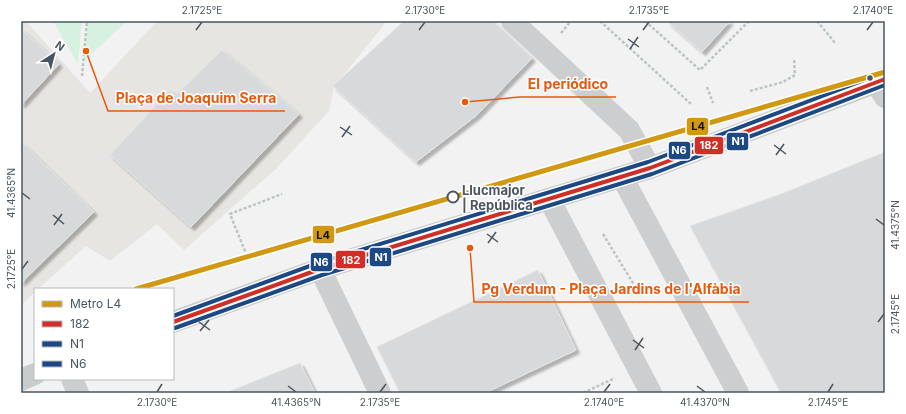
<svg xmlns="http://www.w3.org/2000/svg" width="906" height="414" font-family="Inter,sans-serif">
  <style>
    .commercial { fill: #e6e5e1 }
    .green { fill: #d6f1e0 }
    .building { fill: #d8d9db; stroke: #e3e4e5; filter: url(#shadow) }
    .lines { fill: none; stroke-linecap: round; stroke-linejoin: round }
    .path { stroke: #bac6c2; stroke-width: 2.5; stroke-dasharray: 3 2; stroke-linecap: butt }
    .minor { stroke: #ccced0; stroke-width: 22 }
    .major { stroke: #c8cccf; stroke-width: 22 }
    .bus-1-casing { stroke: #fff; stroke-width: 7 }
    .bus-2-casing { stroke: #fff; stroke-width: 7 }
    .bus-3-casing { stroke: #fff; stroke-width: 7 }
    .bus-1 { stroke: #d02e26; stroke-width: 4 }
    .bus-2 { stroke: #1c4883; stroke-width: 4 }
    .bus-3 { stroke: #1c4883; stroke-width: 4 }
    .metro-1-casing { stroke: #fff; stroke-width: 8 }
    .metro-1 { stroke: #d09813; stroke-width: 5 }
    .ticks { fill: none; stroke: #49555f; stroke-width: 1.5 }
    .bus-dot { fill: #49555f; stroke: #fff; stroke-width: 1.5 }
    .stop-dot { fill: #fff; stroke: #49555f; stroke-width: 2 }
    .labels { text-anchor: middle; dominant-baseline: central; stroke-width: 3; stroke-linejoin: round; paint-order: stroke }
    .stop-label { font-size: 13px; font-weight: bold; fill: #49555f; stroke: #fff; text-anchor: start }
    .leader { fill: none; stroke: #e8590c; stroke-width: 1.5 }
    .callout-dot { fill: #e8590c; stroke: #fff; stroke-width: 1.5 }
    .callout-label { font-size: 14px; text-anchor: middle; font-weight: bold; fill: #e8590c; stroke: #fff; stroke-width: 3; stroke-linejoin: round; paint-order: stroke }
    .line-badge { stroke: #fff; stroke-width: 1.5 }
    .badge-label { font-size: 11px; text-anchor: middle; font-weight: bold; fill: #fff }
    .pale-badge-label { font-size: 11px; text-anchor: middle; font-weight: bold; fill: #111 }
    .neatline { fill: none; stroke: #49555f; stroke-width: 1.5 }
    .ticks-label { font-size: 10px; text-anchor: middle; fill: #49555f }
  </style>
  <defs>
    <filter id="shadow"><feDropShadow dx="3.5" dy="3.5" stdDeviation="1" flood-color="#0004"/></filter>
  </defs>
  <rect width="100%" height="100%" fill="#f2f2f2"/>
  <path class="commercial" d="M 21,21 L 26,21 L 90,93 L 157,21 L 387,21 L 334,87 L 329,111 L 276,169 L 184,250 L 157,224 L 110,261 L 86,246 L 38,289 L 35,289 L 35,292 L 21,305 Z"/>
  <g class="green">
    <path d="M 53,21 L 82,21 L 78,64 Z"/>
    <path d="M 88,21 L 127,21 L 84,61 Z"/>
  </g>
  <g class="building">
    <path d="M 404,21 L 493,21 L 532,58 L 477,115 L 416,162 L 333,86 Z"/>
    <path d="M 667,21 L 730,21 L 702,52 Z"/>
    <path d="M 21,29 L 59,64 L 21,105 Z"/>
    <path d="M 222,50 L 299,114 L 191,227 L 110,155 L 170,90 L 175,96 Z"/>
    <path d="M 21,142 L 94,212 L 21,283 Z"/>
    <path d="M 885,152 L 885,393 L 781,393 L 690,226 L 781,194 Z"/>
    <path d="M 538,270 L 576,350 L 485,393 L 400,393 L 377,347 Z"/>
    <path d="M 300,363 L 315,393 L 228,393 L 228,392 Z"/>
  </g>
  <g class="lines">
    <g class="path">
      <path d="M 600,21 L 691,104"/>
      <path d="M 645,21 L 700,70 L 749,21"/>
      <path d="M 817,21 L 836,44"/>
      <path d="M 561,33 L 571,21"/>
      <path d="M 82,76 L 87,21"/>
      <path d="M 707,87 L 713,103"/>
      <path d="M 750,91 L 783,82 L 795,75 L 794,58"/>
      <path d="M 603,234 L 641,296"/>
      <path d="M 247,256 L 230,214 L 282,194"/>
      <path d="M 583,393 L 615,378"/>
    </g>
    <g class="minor">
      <path d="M 512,21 L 629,130 L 650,168"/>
      <path d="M 876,83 L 885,97"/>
      <path d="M 622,177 L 738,393"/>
      <path d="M 549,199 L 651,393"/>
      <path d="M 320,269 L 380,393"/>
      <path d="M 72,379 L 78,393"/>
    </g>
    <g class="major">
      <path d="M 173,322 L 320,269 L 650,168 L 885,79"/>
      <path d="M 21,380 L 35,374"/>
    </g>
    <defs>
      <path id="bus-1" d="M 173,322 L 320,269 L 650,168 L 885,79"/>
      <path id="bus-2" d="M 175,328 L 322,275 L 652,174 L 885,85"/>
      <path id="bus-3" d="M 173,316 L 318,263 L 648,162 L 883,73"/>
    </defs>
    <use href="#bus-1" class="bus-1-casing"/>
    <use href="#bus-2" class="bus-2-casing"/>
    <use href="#bus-3" class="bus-3-casing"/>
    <use href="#bus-1" class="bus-1"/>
    <use href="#bus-2" class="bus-2"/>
    <use href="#bus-3" class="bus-3"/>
    <defs>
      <path id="metro-1" d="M 136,289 L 885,72"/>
    </defs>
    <use href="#metro-1" class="metro-1-casing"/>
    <use href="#metro-1" class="metro-1"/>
  </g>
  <path class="ticks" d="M 196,30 L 202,22M 419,30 L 425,22M 643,30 L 649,22M 867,30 L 873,22M 628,39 L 639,47M 630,49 L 638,37M 340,127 L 352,135M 342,137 L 350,126M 774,145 L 786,154M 776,155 L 784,144M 22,193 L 30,199M 53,215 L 64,224M 876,219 L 884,225M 54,225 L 62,214M 487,234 L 498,242M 488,243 L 496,232M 22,269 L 28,261M 199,322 L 210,330M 878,322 L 884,314M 200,331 L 209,320M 633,340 L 644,348M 635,350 L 643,338M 288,386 L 296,392M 697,386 L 705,392M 157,392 L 162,384M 380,392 L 386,384M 604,392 L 610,384M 828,392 L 833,384"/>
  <circle class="bus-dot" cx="870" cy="78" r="3.5"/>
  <circle class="stop-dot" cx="453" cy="197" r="5.5"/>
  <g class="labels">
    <g class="stop-label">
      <text x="462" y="190">Llucmajor<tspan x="462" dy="15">| República</tspan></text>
    </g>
  </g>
  <path class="leader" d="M465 102L520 97H616M86 51L108 111H285M470 248L474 302H749"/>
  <g class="callout-dot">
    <circle cx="465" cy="102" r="4"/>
    <circle cx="86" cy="51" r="4"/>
    <circle cx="470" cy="248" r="4"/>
  </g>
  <g class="callout-label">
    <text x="568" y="89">El periódico</text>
    <text x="196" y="103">Plaça de Joaquim Serra</text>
    <text x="611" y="294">Pg Verdum - Plaça Jardins de l'Alfàbia</text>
  </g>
  <g class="line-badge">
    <rect x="686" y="117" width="23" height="19" rx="4" fill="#d09813"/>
    <rect x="726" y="132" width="23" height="19" rx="4" fill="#1c4883"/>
    <rect x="694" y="136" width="30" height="19" rx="4" fill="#d02e26"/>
    <rect x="668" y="141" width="23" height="19" rx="4" fill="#1c4883"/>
    <rect x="312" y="225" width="23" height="19" rx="4" fill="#d09813"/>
    <rect x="369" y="247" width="23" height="20" rx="4" fill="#1c4883"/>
    <rect x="335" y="250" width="31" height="19" rx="4" fill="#d02e26"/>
    <rect x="310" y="252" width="23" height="20" rx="4" fill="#1c4883"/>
  </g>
  <g class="badge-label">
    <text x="738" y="145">N1</text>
    <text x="709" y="149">182</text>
    <text x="679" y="154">N6</text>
    <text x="381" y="261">N1</text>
    <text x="351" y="264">182</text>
    <text x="321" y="266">N6</text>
  </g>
  <g class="pale-badge-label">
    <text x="698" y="130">L4</text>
    <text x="323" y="239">L4</text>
  </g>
  <rect width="906" height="414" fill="none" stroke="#ffffff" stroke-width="44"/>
  <rect x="34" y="288" width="140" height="92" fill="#ffffff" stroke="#b6bbbf"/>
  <rect x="42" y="301" width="20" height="6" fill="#d09813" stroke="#b6bbbf"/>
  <text x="70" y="308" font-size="12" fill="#49555f">Metro L4</text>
  <rect x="42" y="321" width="20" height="6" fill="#d02e26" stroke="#b6bbbf"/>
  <text x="70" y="328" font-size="12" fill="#49555f">182</text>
  <rect x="42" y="341" width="20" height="6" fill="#1c4883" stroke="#b6bbbf"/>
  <text x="70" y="348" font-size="12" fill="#49555f">N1</text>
  <rect x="42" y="361" width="20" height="6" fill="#1c4883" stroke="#b6bbbf"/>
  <text x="70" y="368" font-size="12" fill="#49555f">N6</text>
  <g transform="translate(54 54) rotate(36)" stroke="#ffffff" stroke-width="3" paint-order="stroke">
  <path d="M0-3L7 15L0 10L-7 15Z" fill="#49555f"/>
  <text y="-6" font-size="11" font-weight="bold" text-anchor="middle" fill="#49555f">N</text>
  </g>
  <rect x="22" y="22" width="862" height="370" class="neatline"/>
  <g class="ticks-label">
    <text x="202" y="14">2.1725°E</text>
    <text x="425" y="14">2.1730°E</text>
    <text x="649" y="14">2.1735°E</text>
    <text x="873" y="14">2.1740°E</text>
    <text transform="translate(11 193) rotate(-90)" y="4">41.4365°N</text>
    <text transform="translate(895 225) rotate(-90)" y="4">41.4375°N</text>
    <text transform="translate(11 269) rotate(-90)" y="4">2.1725°E</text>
    <text transform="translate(895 314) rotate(-90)" y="4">2.1745°E</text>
    <text x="157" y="406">2.1730°E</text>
    <text x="296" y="406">41.4365°N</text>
    <text x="380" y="406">2.1735°E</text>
    <text x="604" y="406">2.1740°E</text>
    <text x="705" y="406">41.4370°N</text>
    <text x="828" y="406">2.1745°E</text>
  </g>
</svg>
